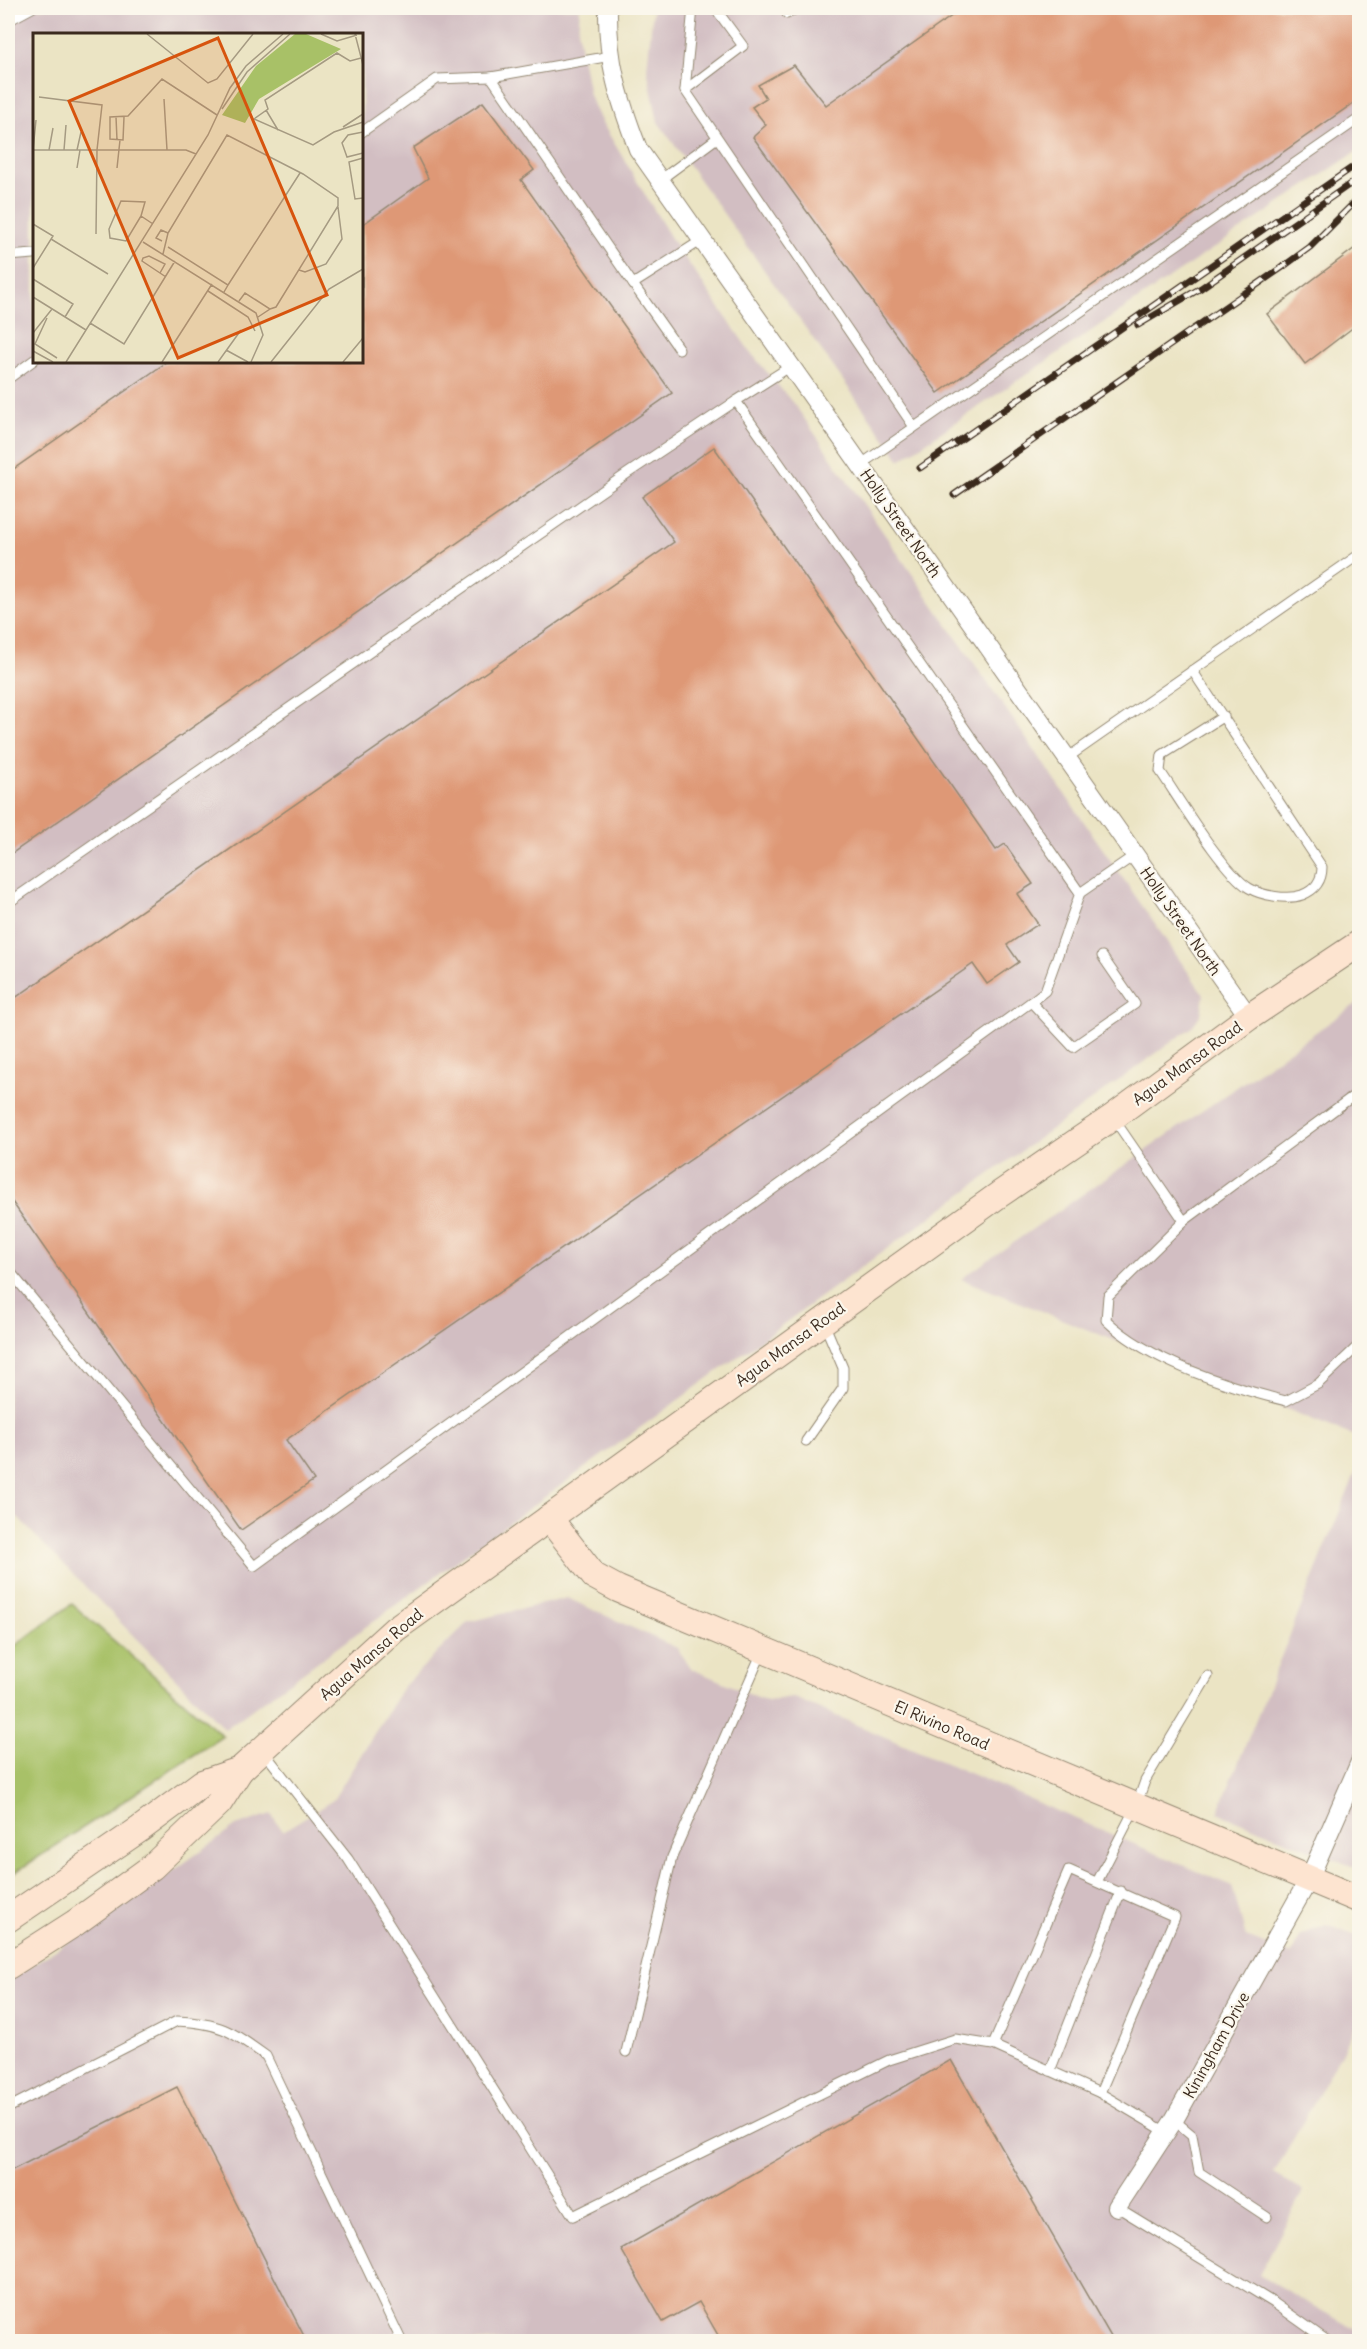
<svg xmlns="http://www.w3.org/2000/svg" width="1367" height="2349" font-family="Delius,sans-serif">
  <style>
    .industrial { fill: #d2bec2; fill-rule: evenodd }
    .green { fill: #a8c167; stroke: #727642; stroke-width: 1.5 }
    .building { fill: #de9876 }
    .lines { fill: none; stroke-linecap: round; stroke-linejoin: round }
    .lane-casing { stroke: #938771; stroke-width: 11 }
    .street-casing { stroke: #938771; stroke-width: 20 }
    .secondary-casing { stroke: #938771; stroke-width: 28 }
    .lane { stroke: #fff; stroke-width: 9 }
    .street { stroke: #fff; stroke-width: 18 }
    .secondary { stroke: #fde4d0; stroke-width: 26 }
    .rail-casing { stroke: #3b2a1e; stroke-width: 7 }
    .rail { stroke: #fbf7ec; stroke-width: 4.5; stroke-dasharray: 14; stroke-linecap: butt }
    .labels { text-anchor: middle; dominant-baseline: central; stroke-width: 4.5; stroke-linejoin: round; paint-order: stroke }
    .street-label { font-size: 16px; fill: #3b2a1e; stroke: #fbf7ec }
    .inset-road { fill: none; stroke: #a59a82; stroke-width: 1.5 }
    .view { fill: #d7540e; fill-opacity: 0.15; stroke: #d7540e; stroke-width: 3 }
    .inset-edge { fill: none; stroke: #3b2a1e; stroke-width: 3 }
  </style>
  <rect width="100%" height="100%" fill="#fbf7ec"/>
  <filter id="ink" filterUnits="userSpaceOnUse"><feTurbulence type="fractalNoise" baseFrequency=".0167" numOctaves="2"/><feDisplacementMap in="SourceGraphic" scale="12" xChannelSelector="R" yChannelSelector="G"/><feConvolveMatrix kernelMatrix="1 2 1 2 8 2 1 2 1" color-interpolation-filters="sRGB"/></filter>
  <filter id="wash" filterUnits="userSpaceOnUse"><feTurbulence type="fractalNoise" baseFrequency=".008" numOctaves="4" result="noise"/><feDisplacementMap in="SourceGraphic" scale="24" xChannelSelector="R" yChannelSelector="G"/><feGaussianBlur stdDeviation="1.35" result="paint"/><feColorMatrix in="noise" values="0 0 0 0 0 0 0 0 0 0 0 0 0 0 0 0 0 1.4 0 .05"/><feComposite in="paint" operator="in"/></filter>
  <g filter="url(#wash)">
    <rect width="100%" height="100%" fill="#ebe4c4"/>
    <g class="industrial">
      <path d="M 8,8 L 580,8 L 578,33 L 589,95 L 601,121 L 671,238 L 751,353 L 797,408 L 1204,995 L 1201,1014 L 1191,1028 L 225,1729 L 8,1508 ZM 34,34 L 362,34 L 362,362 L 34,362 Z"/>
      <path d="M 653,8 L 1359,8 L 1359,150 L 900,460 L 658,122 L 647,69 Z"/>
      <path d="M 1359,1002 L 1359,1438 L 961,1279 Z"/>
      <path d="M 1359,1464 L 1359,1869 L 1218,1813 Z"/>
      <path d="M 567,1598 L 677,1648 L 692,1669 L 767,1701 L 792,1697 L 1232,1886 L 1246,1937 L 1291,1954 L 1301,1935 L 1326,1925 L 1359,1937 L 1359,2021 L 1274,2174 L 1303,2191 L 1259,2275 L 1359,2331 L 1359,2341 L 8,2342 L 8,1981 L 128,1903 L 236,1826 L 271,1814 L 283,1831 L 333,1800 L 403,1687 L 468,1622 Z"/>
    </g>
    <path class="green" d="M 72,1604 L 223,1736 L 8,1877 L 8,1651 Z"/>
    <g id="blocks">
      <g class="building">
        <path d="M 963,8 L 1359,8 L 1359,99 L 938,393 L 753,137 L 766,125 L 752,107 L 766,98 L 758,85 L 794,65 L 826,105 Z"/>
        <path d="M 483,102 L 534,170 L 521,180 L 672,393 L 8,856 L 8,473 L 167,362 L 362,362 L 362,225 L 428,178 L 413,148 Z"/>
        <path d="M 1359,245 L 1359,323 L 1305,364 L 1267,314 Z"/>
        <path d="M 714,447 L 996,850 L 1005,844 L 1033,884 L 1017,894 L 1038,924 L 1007,945 L 1019,962 L 987,984 L 973,964 L 286,1440 L 314,1480 L 241,1530 L 8,1196 L 8,1003 L 674,542 L 642,497 Z"/>
        <path d="M 951,2060 L 1114,2342 L 722,2342 L 699,2302 L 663,2322 L 621,2249 Z"/>
        <path d="M 177,2087 L 307,2342 L 8,2342 L 8,2172 Z"/>
      </g>
    </g>
  </g>
  <g filter="url(#ink)">
    <use href="#blocks" fill-opacity="0" stroke="#938771" stroke-width="1.5"/>
    <g class="lines">
      <defs>
        <g id="lane">
          <path d="M 693,8 L 685,90 L 914,427"/>
          <path d="M 787,14 L 797,8"/>
          <path d="M 8,21 L 32,8"/>
          <path d="M 611,56 L 491,77 L 633,284 L 702,240"/>
          <path d="M 685,90 L 743,46 L 715,8"/>
          <path d="M 362,132 L 437,79 L 491,77"/>
          <path d="M 660,180 L 717,138"/>
          <path d="M 8,256 L 34,254"/>
          <path d="M 633,284 L 679,349"/>
          <path d="M 791,366 L 736,401 L 1080,893"/>
          <path d="M 8,379 L 34,360"/>
          <path d="M 860,465 L 1360,118"/>
          <path d="M 1192,670 L 1322,867 C 1322,881 1315,890 1302,895 C 1288,900 1262,896 1249,888 C 1222,871 1180,800 1160,771 L 1162,755 L 1224,716"/>
          <path d="M 1067,758 L 1360,554"/>
          <path d="M 8,903 L 628,473 L 736,401"/>
          <path d="M 1031,1002 L 1073,1047 L 1135,1004 L 1102,956"/>
          <path d="M 1360,1091 L 1184,1221 L 1108,1296 L 1106,1320 C 1148,1361 1230,1387 1286,1401 L 1318,1384 L 1360,1344"/>
          <path d="M 1114,1119 L 1184,1221"/>
          <path d="M 8,1269 L 254,1566 L 1031,1002 L 1045,991 L 1080,893 L 1135,855"/>
          <path d="M 806,1441 L 843,1388 L 843,1368 L 824,1323"/>
          <path d="M 264,1752 L 348,1859 L 573,2216 L 889,2060 L 955,2039 L 993,2045 L 1100,2093 L 1175,1917 L 1069,1870 L 993,2045"/>
          <path d="M 1098,1880 L 1136,1806 L 1145,1781 L 1208,1676"/>
          <path d="M 626,2052 L 672,1857 L 762,1652"/>
          <path d="M 1050,2071 L 1121,1891"/>
          <path d="M 1100,2093 L 1166,2132"/>
          <path d="M 8,2108 L 177,2021 C 221,2023 231,2031 266,2056 L 402,2342"/>
          <path d="M 1174,2120 L 1192,2135 L 1199,2172 L 1267,2217"/>
          <path d="M 1117,2207 L 1274,2303 L 1329,2342"/>
        </g>
        <g id="street">
          <path d="M 608,8 C 607,62 619,99 638,149 L 1249,1017"/>
          <path d="M 1117,2207 L 1174,2120 L 1309,1879 L 1360,1762"/>
        </g>
        <g id="secondary">
          <path d="M 549,1518 L 594,1576 L 618,1589 L 1360,1900"/>
          <path d="M 8,1919 L 140,1829 L 202,1783 L 240,1770"/>
          <path d="M 8,1966 L 75,1923 L 152,1867 L 219,1803 L 240,1770 L 395,1629 L 1000,1194 L 1113,1117 L 1249,1017 L 1360,943"/>
        </g>
      </defs>
      <use href="#lane" class="lane-casing"/>
      <use href="#street" class="street-casing"/>
      <use href="#secondary" class="secondary-casing"/>
      <use href="#lane" class="lane"/>
      <use href="#street" class="street"/>
      <use href="#secondary" class="secondary"/>
      <defs>
        <g id="rail">
          <path d="M 1138,325 L 1201,288 L 1360,177"/>
          <path d="M 920,468 L 1360,162"/>
          <path d="M 954,495 L 1284,266 L 1310,247 L 1360,197"/>
        </g>
      </defs>
      <use href="#rail" class="rail-casing"/>
      <use href="#rail" class="rail"/>
    </g>
  </g>
  <g class="labels">
    <g class="street-label">
      <text transform="translate(901 523) rotate(55)">Holly Street North</text>
      <text transform="translate(1181 921) rotate(55)">Holly Street North</text>
      <text transform="translate(1187 1063) rotate(-36)">Agua Mansa Road</text>
      <text transform="translate(790 1344) rotate(-36)">Agua Mansa Road</text>
      <text transform="translate(371 1654) rotate(-41)">Agua Mansa Road</text>
      <text transform="translate(942 1725) rotate(23)">El Rivino Road</text>
      <text transform="translate(1216 2045) rotate(-61)">Kiningham Drive</text>
    </g>
  </g>
  <g transform="translate(33 33)">
    <rect width="330" height="330" fill="#ebe4c4"/>
    <path d="M 262,1 L 273,1 L 308,16 L 226,66 L 212,90 L 189,82 L 223,33 Z" fill="#a8c167"/>
    <path class="inset-road" d="M 114,1 L 175,50 L 184,46 L 220,1M 288,1 L 304,8 L 324,2M 322,1 L 330,32M 328,25 L 317,28 L 304,20 L 232,67 L 235,76 L 221,86 L 280,112 L 301,99 L 330,89M 6,64 L 69,72 L 64,117 L 63,201M 131,66 L 134,117M 189,76 L 214,39 L 257,1M 233,77 L 245,97M 83,84 L 84,107M 91,84 L 90,107 L 77,106 L 77,84 L 95,83 L 129,46 L 184,82M 310,94 L 330,81M 330,99 L 315,102 L 309,110 L 314,124 L 330,120M 0,117 L 153,117 L 163,121M 0,117 L 3,87M 16,117 L 20,95M 31,117 L 33,92M 44,117 L 48,99M 330,125 L 316,129 L 322,166 L 330,165M 44,135 L 47,117M 84,135 L 87,107M 108,183 L 93,208 L 77,205 L 76,196 L 88,168 L 112,169 L 108,183 L 120,191M 0,191 L 20,203 L 0,235M 18,206 L 75,241M 129,208 L 123,205 L 128,197 L 135,200M 110,209 L 223,280 L 230,302 L 218,329M 135,214 L 195,252 L 191,259M 130,221 L 135,200 L 194,102 L 270,141 L 305,165 L 305,173 L 243,274 L 237,276M 266,237 L 272,239 L 293,231 L 309,206 L 305,174M 127,240 L 132,231 L 116,223 L 110,225 L 109,228 L 133,244M 0,246 L 40,271 L 32,284M 195,252 L 267,140M 175,258 L 215,284 L 222,298M 0,264 L 53,297M 206,268 L 212,260 L 237,276 L 225,284M 14,285 L 2,311 L 24,325M 57,290 L 91,311 L 142,228M 0,300 L 19,276M 193,317 L 215,329M 0,318 L 20,329M 33,329 L 175,102 L 197,55 L 213,33 L 250,1M 129,329 L 179,251M 185,329 L 208,297M 238,329 L 296,256 L 330,236M 310,329 L 330,305"/>
    <path class="view" d="M 185,5 L 294,262 L 145,325 L 36,68 Z"/>
    <rect width="330" height="330" class="inset-edge"/>
  </g>
  <rect width="1367" height="2349" fill="none" stroke="#fbf7ec" stroke-width="30"/>
</svg>
